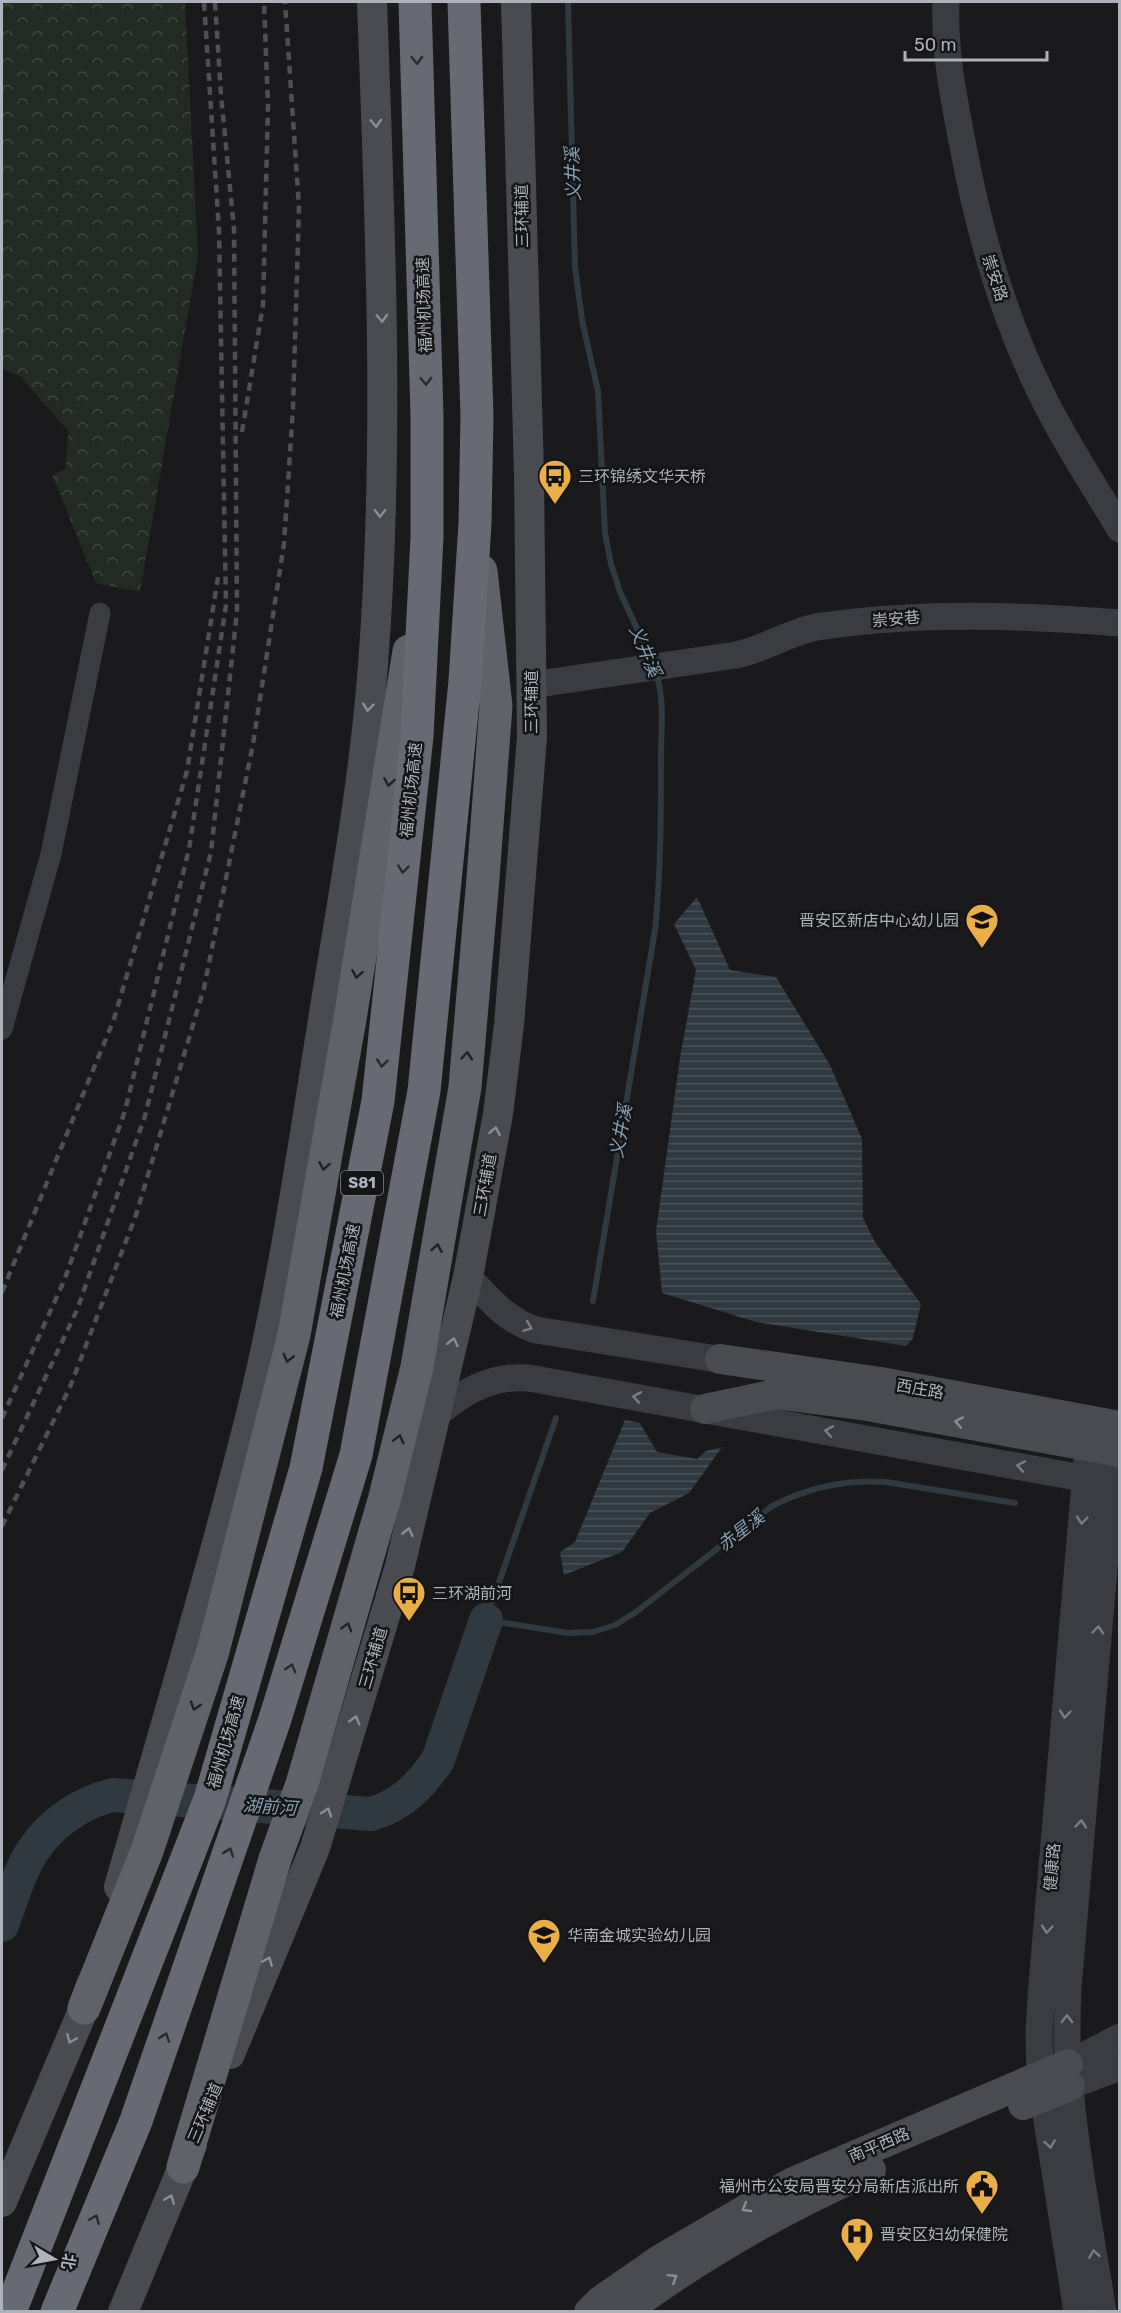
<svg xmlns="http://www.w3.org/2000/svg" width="1121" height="2313" font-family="Rubik,'Noto Sans SC',sans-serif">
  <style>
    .forest { fill: url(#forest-crowns) }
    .water { fill: url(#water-rules) }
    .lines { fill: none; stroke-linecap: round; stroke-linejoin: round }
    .stream { stroke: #303940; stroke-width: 6 }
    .river { stroke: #303940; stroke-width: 34 }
    .minor { stroke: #3b3c41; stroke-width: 21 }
    .tertiary { stroke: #3b3c41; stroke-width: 27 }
    .secondary { stroke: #494b51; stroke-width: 30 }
    .trunk { stroke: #5f6269; stroke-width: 33 }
    .motorway { stroke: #676a72; stroke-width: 33 }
    .rail { stroke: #4e5056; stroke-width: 4.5; stroke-dasharray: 8 6; stroke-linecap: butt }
    .secondary-bridge { stroke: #494b51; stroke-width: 30 }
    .oneway { stroke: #2a2a2e }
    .oneway2 { stroke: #8a8e96 }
    .oneway3 { stroke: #202123 }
    .oneway4 { stroke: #7a7d84 }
    .labels { text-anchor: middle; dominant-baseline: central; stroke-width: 5; stroke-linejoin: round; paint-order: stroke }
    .shield { fill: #151517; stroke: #7f838a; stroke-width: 1.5 }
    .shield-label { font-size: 15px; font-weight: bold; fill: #adb2bb }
    .street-label { font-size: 16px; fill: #adb2bb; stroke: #151517 }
    .poi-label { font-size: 16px; fill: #adb2bb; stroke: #151517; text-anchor: start }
    .water-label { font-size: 18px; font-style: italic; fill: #879fb3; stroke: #151517 }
  </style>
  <defs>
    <pattern id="forest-crowns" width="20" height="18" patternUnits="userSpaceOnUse" patternTransform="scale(1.5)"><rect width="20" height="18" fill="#222a23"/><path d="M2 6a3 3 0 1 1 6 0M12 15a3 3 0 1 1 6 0" fill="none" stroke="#3f4641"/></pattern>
    <pattern id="water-rules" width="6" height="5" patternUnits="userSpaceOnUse" patternTransform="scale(1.5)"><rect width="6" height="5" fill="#303940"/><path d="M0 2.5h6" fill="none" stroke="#4b535a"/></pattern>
  </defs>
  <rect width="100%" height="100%" fill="#1a1a1c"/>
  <path class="forest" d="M 2,2 L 185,2 L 198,255 L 140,592 L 96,583 L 52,475 L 66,469 L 68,431 L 20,376 L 2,369 Z"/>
  <g class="water">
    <path d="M 697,897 L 730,970 L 776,977 L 830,1065 L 862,1139 L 863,1218 L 875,1242 L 921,1304 L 913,1338 L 906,1346 L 756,1322 L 662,1293 L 656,1231 L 680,1058 L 696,970 L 674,924 Z"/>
    <path d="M 625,1420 L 640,1423 L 657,1452 L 697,1459 L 706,1451 L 722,1447 L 689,1493 L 650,1513 L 622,1552 L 564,1575 L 560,1552 L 575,1542 Z"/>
  </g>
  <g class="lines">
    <g class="stream">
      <path d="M 568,2 L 575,266 L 582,320 L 598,391 L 605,533 L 611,564 L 620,592 L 652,661"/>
      <path d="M 593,1301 L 655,930 C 661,871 661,815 661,756 C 661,729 665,699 656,674"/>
      <path d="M 556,1418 L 486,1620 L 568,1633 L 593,1632 L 615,1625 L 636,1612 L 772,1506 C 807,1488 847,1479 886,1482 L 1015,1503"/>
    </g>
    <path class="river" d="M 2,1925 C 11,1901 18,1874 32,1852 C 50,1824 81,1802 113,1795 L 371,1814 C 401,1806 421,1785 438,1760 L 486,1620"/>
    <path class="minor" d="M 2,1029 L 51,854 L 100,613"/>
    <g class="tertiary">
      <path d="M 946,2 C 944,49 953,95 962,141 C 978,228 1001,312 1040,391 C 1063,439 1093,484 1120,529"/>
      <path d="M 531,685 L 736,655 C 766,649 792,630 823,626 C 921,612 1021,615 1120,623"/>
      <path d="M 468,1277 C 489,1299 506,1320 536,1330 L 742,1363"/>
      <path d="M 437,1414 C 464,1391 492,1375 529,1378 L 1104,1482"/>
      <path d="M 1068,2064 L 1120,2037"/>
      <path d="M 1070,2086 L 1120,2067"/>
      <path d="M 1077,2312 L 1040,2076 L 1039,2032 L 1042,1984 L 1090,1424"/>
      <path d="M 1103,2312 C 1090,2230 1074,2148 1068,2065 C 1066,2039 1067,2013 1068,1987 L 1116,1429"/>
    </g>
    <g class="secondary">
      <path d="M 119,1887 C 164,1730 211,1573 251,1414 C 285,1275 305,1131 328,989 C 346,881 365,773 373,665 C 390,444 380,222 372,2"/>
      <path d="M 230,2054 L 315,1848 L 400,1566 L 468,1277 L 498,1114 L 509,1025 L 532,737 L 529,475 L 516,2"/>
      <path d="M 1023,2105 L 1070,2086"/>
      <path d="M 2,2202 L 84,2008 L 91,1985"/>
      <path d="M 123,2312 L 192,2145"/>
      <path d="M 589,2312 L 600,2301 L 659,2260 L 793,2182 L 1068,2064"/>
      <path d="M 625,2312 C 702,2255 784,2208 871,2170"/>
    </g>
    <g class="trunk">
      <path d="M 84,2008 L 147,1851 L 213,1651 L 294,1335 L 350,1019 L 409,651"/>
      <path d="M 183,2167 L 275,1859 L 302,1784 L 385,1497 L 417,1367 L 465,1087 L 483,878 L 496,706 L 481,571"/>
    </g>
    <g class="motorway">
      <path d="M 10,2312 L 210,1799 L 306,1468 L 378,1101 L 417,736 L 427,537 L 427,416 L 415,2"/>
      <path d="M 57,2312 L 136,2121 L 275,1719 L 356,1455 L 424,1091 L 465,681 L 475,523 L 477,416 L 464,2"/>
    </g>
    <g class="rail">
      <path d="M 242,432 L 263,305 L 268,106 L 264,2"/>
      <path d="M 2,1292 L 114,1019 L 187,771 L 219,571"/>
      <path d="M 2,1418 L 64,1281 L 125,1111 L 189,849 L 226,605 L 219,231 L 204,2"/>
      <path d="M 2,1470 L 77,1310 L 145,1116 L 211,852 L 237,611 L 234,229 L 221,95 L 215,2"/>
      <path d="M 2,1526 L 70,1387 L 136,1215 L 204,988 L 253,744 L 284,544 L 293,408 L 299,207 L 285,2"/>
    </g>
    <g class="secondary-bridge">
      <path d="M 720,1359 L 881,1382 L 1120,1426"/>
      <path d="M 705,1409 L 776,1394 L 862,1405 L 1120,1452"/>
    </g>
  </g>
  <defs><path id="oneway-chevron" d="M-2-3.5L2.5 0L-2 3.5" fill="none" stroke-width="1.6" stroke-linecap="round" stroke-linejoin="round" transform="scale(1.5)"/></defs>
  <g class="oneway">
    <use href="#oneway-chevron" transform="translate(417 60) rotate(88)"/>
    <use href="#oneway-chevron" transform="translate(426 381) rotate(88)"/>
    <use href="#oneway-chevron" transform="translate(403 869) rotate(96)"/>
    <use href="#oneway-chevron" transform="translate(382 1063) rotate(96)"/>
    <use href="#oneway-chevron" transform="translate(291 1668) rotate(-73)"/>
    <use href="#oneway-chevron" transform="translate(229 1852) rotate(-71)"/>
    <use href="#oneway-chevron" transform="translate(165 2037) rotate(-71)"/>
    <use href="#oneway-chevron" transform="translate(95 2219) rotate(-67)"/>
  </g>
  <g class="oneway2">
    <use href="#oneway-chevron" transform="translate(376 123) rotate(88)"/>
    <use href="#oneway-chevron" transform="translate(382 318) rotate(88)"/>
    <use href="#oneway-chevron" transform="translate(380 513) rotate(91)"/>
    <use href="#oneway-chevron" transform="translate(368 707) rotate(96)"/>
    <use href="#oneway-chevron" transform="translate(495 1131) rotate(-80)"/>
    <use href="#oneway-chevron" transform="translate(453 1342) rotate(-77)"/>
    <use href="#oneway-chevron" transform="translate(959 1422) rotate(-169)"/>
    <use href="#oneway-chevron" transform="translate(408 1532) rotate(-77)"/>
    <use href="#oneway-chevron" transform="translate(355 1720) rotate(-74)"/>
    <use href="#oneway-chevron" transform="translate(327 1812) rotate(-72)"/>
    <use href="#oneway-chevron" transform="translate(268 1961) rotate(-67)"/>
    <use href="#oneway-chevron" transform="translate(71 2039) rotate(113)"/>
    <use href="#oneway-chevron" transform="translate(170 2199) rotate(-68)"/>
    <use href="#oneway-chevron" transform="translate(746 2208) rotate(150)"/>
    <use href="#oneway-chevron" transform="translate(673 2278) rotate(-32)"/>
  </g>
  <g class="oneway3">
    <use href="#oneway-chevron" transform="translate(389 782) rotate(99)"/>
    <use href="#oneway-chevron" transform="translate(357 974) rotate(100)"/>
    <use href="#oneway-chevron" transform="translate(467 1056) rotate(-85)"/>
    <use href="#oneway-chevron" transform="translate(324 1166) rotate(100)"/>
    <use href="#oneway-chevron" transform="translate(437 1248) rotate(-80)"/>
    <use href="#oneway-chevron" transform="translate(288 1358) rotate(104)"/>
    <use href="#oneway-chevron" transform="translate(399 1439) rotate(-76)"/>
    <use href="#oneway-chevron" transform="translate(347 1627) rotate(-74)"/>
    <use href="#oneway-chevron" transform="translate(195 1706) rotate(108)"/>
  </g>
  <g class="oneway4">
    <use href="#oneway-chevron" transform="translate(528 1327) rotate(21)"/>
    <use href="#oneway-chevron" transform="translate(637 1397) rotate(-170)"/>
    <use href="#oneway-chevron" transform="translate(829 1431) rotate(-170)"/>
    <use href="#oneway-chevron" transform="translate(1021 1466) rotate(-170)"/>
    <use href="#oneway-chevron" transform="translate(1082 1520) rotate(95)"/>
    <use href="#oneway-chevron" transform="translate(1098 1630) rotate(-85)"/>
    <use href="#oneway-chevron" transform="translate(1065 1714) rotate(95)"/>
    <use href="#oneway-chevron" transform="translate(1081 1824) rotate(-85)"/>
    <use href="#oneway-chevron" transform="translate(1047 1929) rotate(95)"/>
    <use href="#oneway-chevron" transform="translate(1067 2019) rotate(-89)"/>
    <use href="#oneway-chevron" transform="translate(1050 2144) rotate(81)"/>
    <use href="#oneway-chevron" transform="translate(1094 2254) rotate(-99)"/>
  </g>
  <defs>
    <symbol id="bus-pin" viewBox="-11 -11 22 30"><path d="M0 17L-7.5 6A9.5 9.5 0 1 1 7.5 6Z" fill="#e9af46" stroke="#151517"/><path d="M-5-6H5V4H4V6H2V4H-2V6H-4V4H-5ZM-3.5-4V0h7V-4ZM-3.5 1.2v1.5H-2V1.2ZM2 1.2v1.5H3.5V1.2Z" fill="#111"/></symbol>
    <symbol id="school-pin" viewBox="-11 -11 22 30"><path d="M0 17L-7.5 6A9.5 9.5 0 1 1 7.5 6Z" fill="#e9af46" stroke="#151517"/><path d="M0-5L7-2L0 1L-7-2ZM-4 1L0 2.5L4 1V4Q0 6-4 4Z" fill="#111"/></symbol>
    <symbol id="civic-pin" viewBox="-11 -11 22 30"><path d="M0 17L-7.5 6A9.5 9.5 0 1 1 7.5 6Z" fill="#e9af46" stroke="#151517"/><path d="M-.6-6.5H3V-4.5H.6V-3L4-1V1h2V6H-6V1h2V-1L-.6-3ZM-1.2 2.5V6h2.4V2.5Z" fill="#111"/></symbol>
    <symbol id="hospital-pin" viewBox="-11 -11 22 30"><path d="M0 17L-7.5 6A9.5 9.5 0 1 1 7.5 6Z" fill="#e9af46" stroke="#151517"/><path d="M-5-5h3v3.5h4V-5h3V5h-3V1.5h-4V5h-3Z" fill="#111"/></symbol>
  </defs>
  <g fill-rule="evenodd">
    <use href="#bus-pin" x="536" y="457" width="38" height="52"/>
    <use href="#school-pin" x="963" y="901" width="38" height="52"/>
    <use href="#bus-pin" x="390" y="1574" width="38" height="52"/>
    <use href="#school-pin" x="525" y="1916" width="38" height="52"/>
    <use href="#civic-pin" x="963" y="2167" width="38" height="52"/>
    <use href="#hospital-pin" x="838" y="2215" width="38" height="52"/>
  </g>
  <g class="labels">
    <rect class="shield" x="341" y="1171" width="42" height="24" rx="4.5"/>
    <g class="shield-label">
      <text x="362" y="1183">S81</text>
    </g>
    <g class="street-label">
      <text transform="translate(522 216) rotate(-91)">三环辅道</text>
      <text transform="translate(995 278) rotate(72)">崇安路</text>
      <text transform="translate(424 305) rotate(-92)">福州机场高速</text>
      <text transform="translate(896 619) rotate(-5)">崇安巷</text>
      <text transform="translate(531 702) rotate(-90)">三环辅道</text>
      <text transform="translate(411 790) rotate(-84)">福州机场高速</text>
      <text transform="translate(485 1185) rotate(-80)">三环辅道</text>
      <text transform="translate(345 1271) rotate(-79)">福州机场高速</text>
      <text transform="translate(920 1389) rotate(10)">西庄路</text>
      <text transform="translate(373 1658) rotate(-74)">三环辅道</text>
      <text transform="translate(226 1742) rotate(-74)">福州机场高速</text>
      <text transform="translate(1052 1867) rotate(-85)">健康路</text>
      <text transform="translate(205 2113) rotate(-67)">三环辅道</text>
      <text transform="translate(879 2145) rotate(-23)">南平西路</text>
    </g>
    <g class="poi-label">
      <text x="578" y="476">三环锦绣文华天桥</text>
      <text x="959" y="920" text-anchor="end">晋安区新店中心幼儿园</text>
      <text x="432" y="1593">三环湖前河</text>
      <text x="567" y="1935">华南金城实验幼儿园</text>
      <text x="959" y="2186" text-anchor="end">福州市公安局晋安分局新店派出所</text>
      <text x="880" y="2234">晋安区妇幼保健院</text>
    </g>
    <g class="water-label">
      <text transform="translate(573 174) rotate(-92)">义井溪</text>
      <text transform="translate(645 651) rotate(67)">义井溪</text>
      <text transform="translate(621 1131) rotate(-80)">义井溪</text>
      <text transform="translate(741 1531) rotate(-38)">赤星溪</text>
      <text transform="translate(270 1807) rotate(4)">湖前河</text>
    </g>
  </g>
  <rect width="1121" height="2313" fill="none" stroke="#adb2bb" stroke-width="6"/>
  <g transform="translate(54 2259) rotate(100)" stroke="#151517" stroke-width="4.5" paint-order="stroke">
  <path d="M0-4.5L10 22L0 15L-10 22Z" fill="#adb2bb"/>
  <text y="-9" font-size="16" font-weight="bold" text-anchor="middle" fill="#adb2bb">北</text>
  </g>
  <path d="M905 51v9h142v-9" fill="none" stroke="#adb2bb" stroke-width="3"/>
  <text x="914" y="51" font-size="18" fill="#adb2bb" stroke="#151517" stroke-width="4.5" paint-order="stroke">50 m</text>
</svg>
